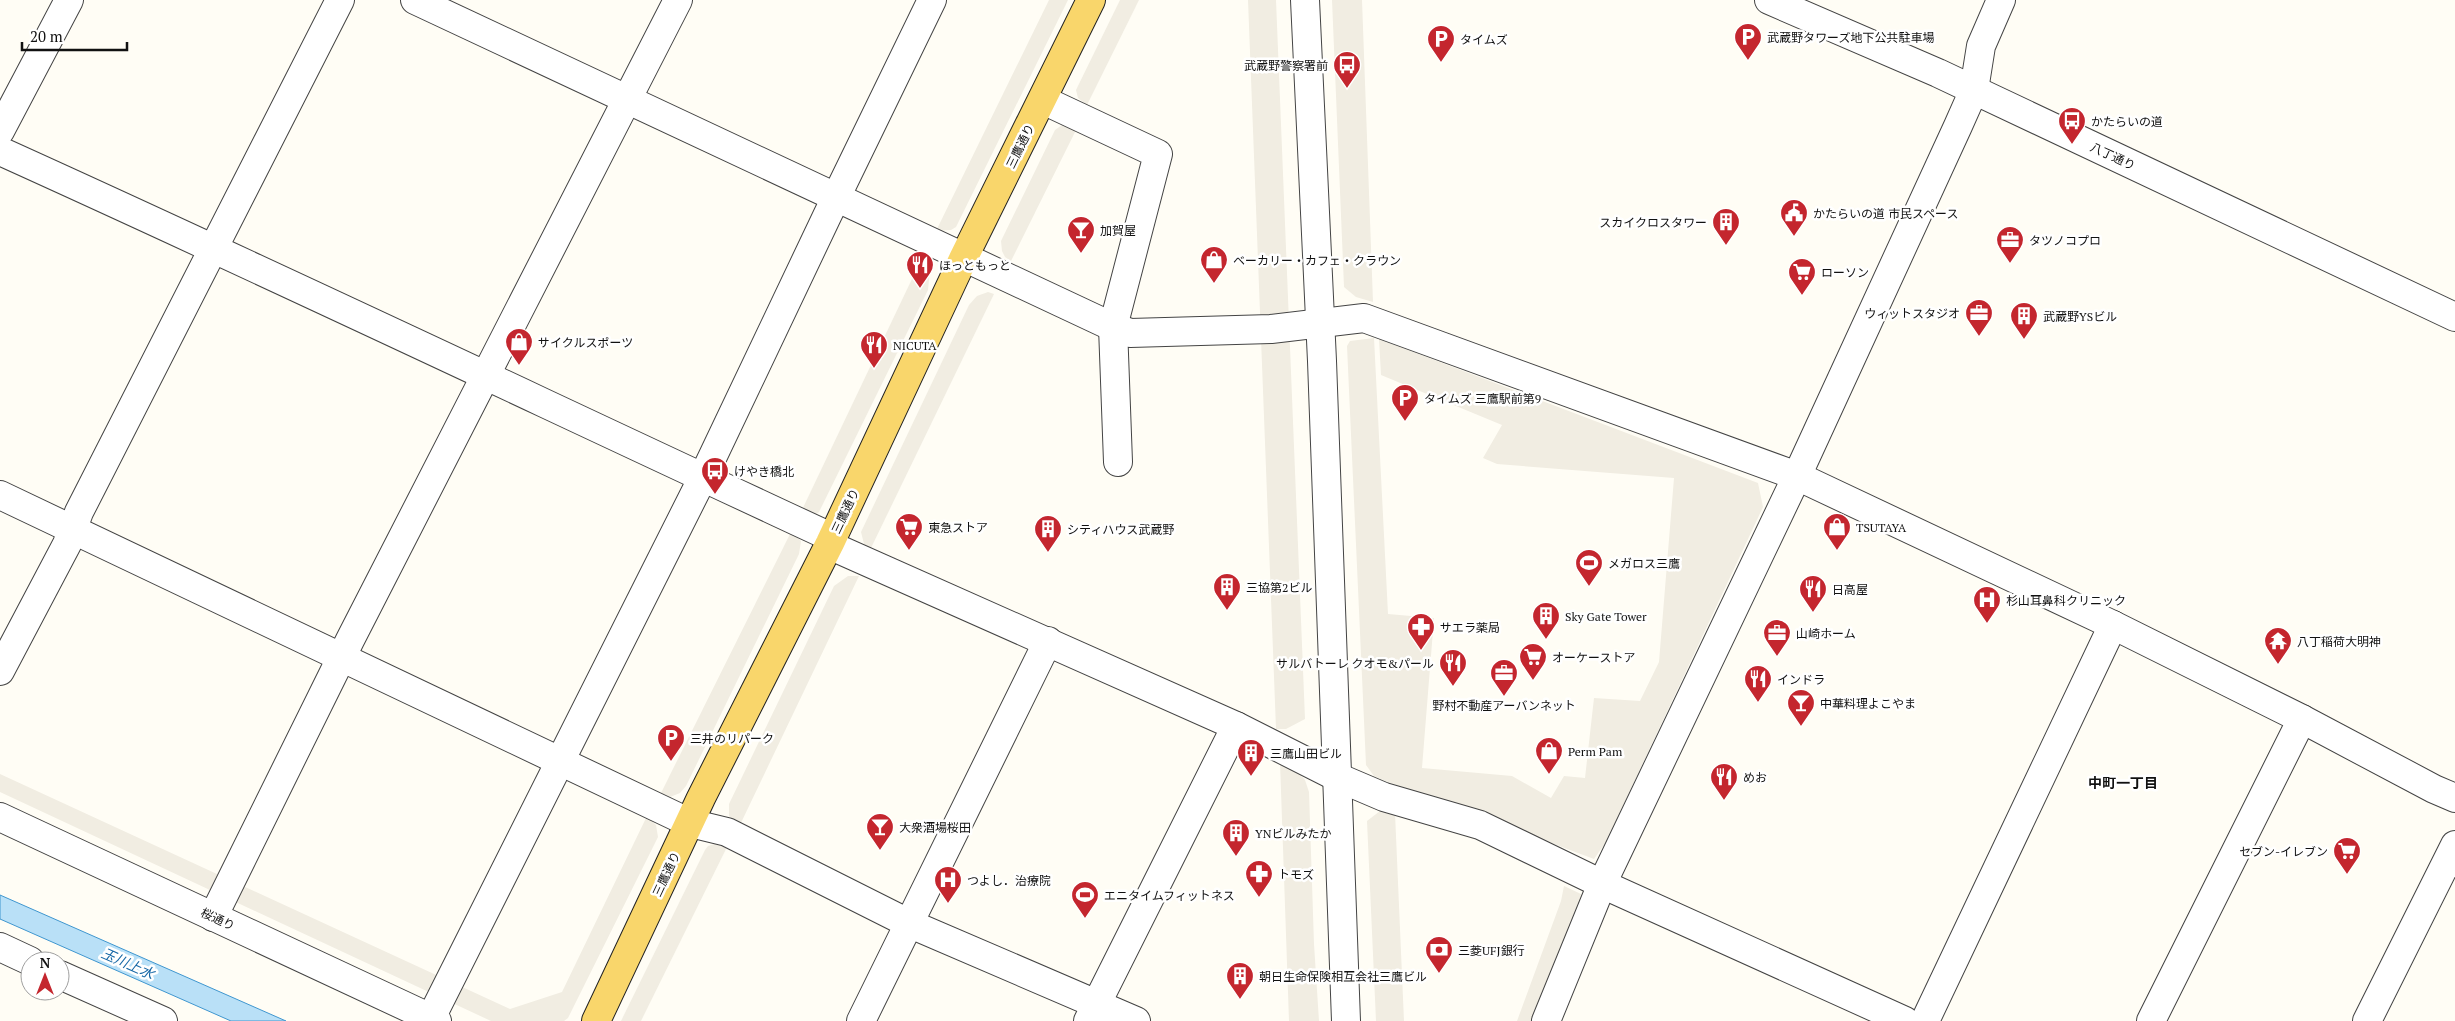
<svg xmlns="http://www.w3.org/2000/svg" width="2455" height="1021" font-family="'PT Serif','Noto Sans JP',serif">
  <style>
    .plaza { fill: #f1ede2 }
    .water { fill: #b9e0f7; stroke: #3f96cf }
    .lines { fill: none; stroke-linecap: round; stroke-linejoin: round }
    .minor-casing { stroke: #444; stroke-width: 30 }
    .major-casing { stroke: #222; stroke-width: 30 }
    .minor { stroke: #fff; stroke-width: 28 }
    .major { stroke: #f9d66b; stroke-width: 28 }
    .labels { text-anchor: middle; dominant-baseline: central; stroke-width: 5; stroke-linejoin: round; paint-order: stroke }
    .poi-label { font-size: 12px; fill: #111; stroke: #fff; text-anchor: start }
    .street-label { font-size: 12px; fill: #111; stroke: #fff }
    .neighbourhood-label { font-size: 14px; font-weight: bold; fill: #111; stroke: #fff }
    .water-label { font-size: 14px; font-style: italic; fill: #1768a6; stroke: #fff }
  </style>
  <rect width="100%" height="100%" fill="#fffdf5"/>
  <g class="plaza">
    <path d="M 1049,0 L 1068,0 L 956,227 L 951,230 L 936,231 Z"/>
    <path d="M 1120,0 L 1139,0 L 1087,105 L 1078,98 L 1076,90 Z"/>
    <path d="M 1248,0 L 1276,0 L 1305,719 L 1286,729 L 1276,729 Z"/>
    <path d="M 1332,0 L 1362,0 L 1373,302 L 1356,297 L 1344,287 Z"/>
    <path d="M 1072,124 L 1077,128 L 1011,261 L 1005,257 L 1002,251 L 1001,241 L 1055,130 L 1062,125 Z"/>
    <path d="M 921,260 L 930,271 L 928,290 L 819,512 L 815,515 L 801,512 Z"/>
    <path d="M 988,292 L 994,294 L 870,550 L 864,544 L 861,532 L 969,305 L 977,296 Z"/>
    <path d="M 1374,338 L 1388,614 L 1434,618 L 1422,768 L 1512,776 L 1551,798 L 1564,776 L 1585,778 L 1594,698 L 1640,701 L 1659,662 L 1674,478 L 1497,464 L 1483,458 L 1502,425 L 1381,375 L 1379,339 L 1758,483 L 1763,507 L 1606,842 L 1594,859 L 1383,780 L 1374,776 L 1366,765 L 1347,346 L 1350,341 Z"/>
    <path d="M 791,532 L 801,541 L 799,554 L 686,786 L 680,793 L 670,797 L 661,793 Z"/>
    <path d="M 848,576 L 859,576 L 739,827 L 729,816 L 729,804 L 834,586 Z"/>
    <path d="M 1280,762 L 1296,770 L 1305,780 L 1309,792 L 1314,944 L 1319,1021 L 1289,1021 Z"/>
    <path d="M 0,774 L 510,1009 L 562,992 L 647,816 L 656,825 L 658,837 L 568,1018 L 564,1021 L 491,1021 L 0,792 Z"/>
    <path d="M 1380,811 L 1395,813 L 1404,1021 L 1376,1021 L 1367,821 Z"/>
    <path d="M 718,843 L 728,845 L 641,1021 L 621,1021 L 705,850 L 708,846 Z"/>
    <path d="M 1564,886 L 1581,894 L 1579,904 L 1531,1021 L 1517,1021 L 1561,901 Z"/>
  </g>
  <path class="water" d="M 0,895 L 286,1021 L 231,1021 L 0,919 Z"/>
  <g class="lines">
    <defs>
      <g id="minor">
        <path d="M 415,0 C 648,109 880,220 1113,327 L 1130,333 L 1271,329 L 1364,318 L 1797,476 L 2113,625 L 2302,719 L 2434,789 L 2455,798"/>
        <path d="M 1305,0 L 1322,361 L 1346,1021"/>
        <path d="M 1769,0 L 1938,73 L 2455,317"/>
        <path d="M 1043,100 L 1158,154 L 1113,327 L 1118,462"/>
        <path d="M 0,131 L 69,0"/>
        <path d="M 0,151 C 279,277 555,409 833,538"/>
        <path d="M 0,495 L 690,823 L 727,832 L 908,923 L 1136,1021"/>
        <path d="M 829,545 L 1236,726 L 1337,777 L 1384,797 L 1480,825 L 1602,884 L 1905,1021"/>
        <path d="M 0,671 L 67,544 L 79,512 L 340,0"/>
        <path d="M 0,817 L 437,1021"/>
        <path d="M 213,917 L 350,640 L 678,0"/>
        <path d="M 0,947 L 30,961"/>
        <path d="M 60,975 L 163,1021"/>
        <path d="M 431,1018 L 702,479 L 828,214 L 932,0"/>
        <path d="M 861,1021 L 1048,641"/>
        <path d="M 1088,1021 L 1236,726"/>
        <path d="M 1546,1021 L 1602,884 L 1797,476 L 1958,126 L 1974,90 L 1981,46 L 2001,0"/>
        <path d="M 1925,1021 L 2113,625"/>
        <path d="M 2151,1021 L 2302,719"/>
        <path d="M 2367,1021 L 2455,845"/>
      </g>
      <path id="major" d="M 596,1021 L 701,798 L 830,543 L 963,259 L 1091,0"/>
    </defs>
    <use href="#minor" class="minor-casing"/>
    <use href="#major" class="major-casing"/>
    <use href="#minor" class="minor"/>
    <use href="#major" class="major"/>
  </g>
  <defs>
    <symbol id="parking-pin" viewBox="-11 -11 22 30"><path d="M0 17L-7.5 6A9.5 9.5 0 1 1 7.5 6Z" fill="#c4262e" stroke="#fff"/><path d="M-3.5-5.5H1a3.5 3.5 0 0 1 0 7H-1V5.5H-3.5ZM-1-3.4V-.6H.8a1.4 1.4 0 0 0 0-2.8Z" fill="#fff"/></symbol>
    <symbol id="bus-pin" viewBox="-11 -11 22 30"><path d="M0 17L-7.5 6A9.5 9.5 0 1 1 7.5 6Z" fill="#c4262e" stroke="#fff"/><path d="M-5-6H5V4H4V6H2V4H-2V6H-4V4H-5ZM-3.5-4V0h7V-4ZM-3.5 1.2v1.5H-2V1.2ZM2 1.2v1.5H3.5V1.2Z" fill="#fff"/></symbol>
    <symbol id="civic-pin" viewBox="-11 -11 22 30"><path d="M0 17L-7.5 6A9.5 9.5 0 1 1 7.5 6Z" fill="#c4262e" stroke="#fff"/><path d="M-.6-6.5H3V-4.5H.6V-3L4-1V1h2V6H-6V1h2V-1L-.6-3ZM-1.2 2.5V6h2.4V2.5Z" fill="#fff"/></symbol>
    <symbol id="building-pin" viewBox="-11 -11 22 30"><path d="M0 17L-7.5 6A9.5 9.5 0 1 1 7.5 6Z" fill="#c4262e" stroke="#fff"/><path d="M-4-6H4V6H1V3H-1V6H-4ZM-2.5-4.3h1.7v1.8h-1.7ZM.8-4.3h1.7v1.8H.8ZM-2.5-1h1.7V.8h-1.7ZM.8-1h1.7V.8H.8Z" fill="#fff"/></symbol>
    <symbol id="bar-pin" viewBox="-11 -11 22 30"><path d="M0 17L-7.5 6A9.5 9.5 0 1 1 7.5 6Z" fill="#c4262e" stroke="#fff"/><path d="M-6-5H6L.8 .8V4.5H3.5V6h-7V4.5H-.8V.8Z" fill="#fff"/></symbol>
    <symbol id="office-pin" viewBox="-11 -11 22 30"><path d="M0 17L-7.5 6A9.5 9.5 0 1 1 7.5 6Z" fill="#c4262e" stroke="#fff"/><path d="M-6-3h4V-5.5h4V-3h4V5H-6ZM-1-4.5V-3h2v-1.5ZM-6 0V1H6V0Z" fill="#fff"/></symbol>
    <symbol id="shop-pin" viewBox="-11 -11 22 30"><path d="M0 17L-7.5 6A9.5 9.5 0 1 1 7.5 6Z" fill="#c4262e" stroke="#fff"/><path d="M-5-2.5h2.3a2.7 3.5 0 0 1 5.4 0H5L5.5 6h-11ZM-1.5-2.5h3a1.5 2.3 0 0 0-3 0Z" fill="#fff"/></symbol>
    <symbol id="restaurant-pin" viewBox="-11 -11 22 30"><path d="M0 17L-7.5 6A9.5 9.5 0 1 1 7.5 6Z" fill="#c4262e" stroke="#fff"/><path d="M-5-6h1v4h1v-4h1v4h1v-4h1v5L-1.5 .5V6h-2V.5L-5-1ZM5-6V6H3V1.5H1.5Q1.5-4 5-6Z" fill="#fff"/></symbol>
    <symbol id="supermarket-pin" viewBox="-11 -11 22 30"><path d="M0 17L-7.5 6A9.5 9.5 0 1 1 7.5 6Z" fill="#c4262e" stroke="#fff"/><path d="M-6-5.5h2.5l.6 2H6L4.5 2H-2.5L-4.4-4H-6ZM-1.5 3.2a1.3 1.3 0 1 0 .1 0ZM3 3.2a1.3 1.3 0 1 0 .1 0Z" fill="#fff"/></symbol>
    <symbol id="stadium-pin" viewBox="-11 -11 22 30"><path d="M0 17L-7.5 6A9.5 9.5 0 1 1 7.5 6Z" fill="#c4262e" stroke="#fff"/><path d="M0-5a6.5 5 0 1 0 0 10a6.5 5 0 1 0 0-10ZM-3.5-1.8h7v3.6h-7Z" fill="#fff"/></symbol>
    <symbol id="hospital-pin" viewBox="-11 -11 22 30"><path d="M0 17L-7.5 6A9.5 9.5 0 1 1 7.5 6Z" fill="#c4262e" stroke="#fff"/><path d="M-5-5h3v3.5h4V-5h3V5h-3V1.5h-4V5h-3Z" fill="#fff"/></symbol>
    <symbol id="pharmacy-pin" viewBox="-11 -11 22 30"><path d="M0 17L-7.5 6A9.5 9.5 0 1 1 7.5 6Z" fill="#c4262e" stroke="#fff"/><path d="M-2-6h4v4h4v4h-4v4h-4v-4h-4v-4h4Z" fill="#fff"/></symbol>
    <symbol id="temple-pin" viewBox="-11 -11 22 30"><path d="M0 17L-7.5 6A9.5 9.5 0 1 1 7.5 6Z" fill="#c4262e" stroke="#fff"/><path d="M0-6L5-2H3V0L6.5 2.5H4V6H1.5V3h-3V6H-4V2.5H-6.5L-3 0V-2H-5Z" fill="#fff"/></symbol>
    <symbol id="bank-pin" viewBox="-11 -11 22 30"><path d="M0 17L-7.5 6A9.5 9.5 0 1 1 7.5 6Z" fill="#c4262e" stroke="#fff"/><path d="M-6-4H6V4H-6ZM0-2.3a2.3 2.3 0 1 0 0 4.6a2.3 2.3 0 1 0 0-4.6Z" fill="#fff"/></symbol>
  </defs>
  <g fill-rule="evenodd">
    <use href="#parking-pin" x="1732" y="21" width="32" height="43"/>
    <use href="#parking-pin" x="1425" y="23" width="32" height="43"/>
    <use href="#bus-pin" x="1331" y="49" width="32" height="43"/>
    <use href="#bus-pin" x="2056" y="105" width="32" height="43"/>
    <use href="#civic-pin" x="1778" y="197" width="32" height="43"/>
    <use href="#building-pin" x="1710" y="206" width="32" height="43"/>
    <use href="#bar-pin" x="1065" y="214" width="32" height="43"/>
    <use href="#office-pin" x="1994" y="224" width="32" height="43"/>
    <use href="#shop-pin" x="1198" y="244" width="32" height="43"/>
    <use href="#restaurant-pin" x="904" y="249" width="32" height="43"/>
    <use href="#supermarket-pin" x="1786" y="256" width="32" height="43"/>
    <use href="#office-pin" x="1963" y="297" width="32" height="43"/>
    <use href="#building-pin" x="2008" y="300" width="32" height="43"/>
    <use href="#shop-pin" x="503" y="326" width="32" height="43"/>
    <use href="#restaurant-pin" x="858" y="329" width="32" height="43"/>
    <use href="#parking-pin" x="1389" y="382" width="32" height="43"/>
    <use href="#bus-pin" x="699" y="455" width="32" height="43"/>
    <use href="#supermarket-pin" x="893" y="511" width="32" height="43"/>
    <use href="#shop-pin" x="1821" y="511" width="32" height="43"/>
    <use href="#building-pin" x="1032" y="513" width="32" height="43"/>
    <use href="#stadium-pin" x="1573" y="547" width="32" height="43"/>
    <use href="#building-pin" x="1211" y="571" width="32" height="43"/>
    <use href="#restaurant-pin" x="1797" y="573" width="32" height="43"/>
    <use href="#hospital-pin" x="1971" y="584" width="32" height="43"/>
    <use href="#building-pin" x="1530" y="600" width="32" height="43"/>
    <use href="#pharmacy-pin" x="1405" y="611" width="32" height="43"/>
    <use href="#office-pin" x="1761" y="617" width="32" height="43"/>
    <use href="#temple-pin" x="2262" y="625" width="32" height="43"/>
    <use href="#supermarket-pin" x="1517" y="641" width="32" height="43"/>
    <use href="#restaurant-pin" x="1437" y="647" width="32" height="43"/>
    <use href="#office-pin" x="1488" y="657" width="32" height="43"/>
    <use href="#restaurant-pin" x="1742" y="663" width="32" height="43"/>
    <use href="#bar-pin" x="1785" y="687" width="32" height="43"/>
    <use href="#parking-pin" x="655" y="722" width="32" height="43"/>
    <use href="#shop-pin" x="1533" y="735" width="32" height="43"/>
    <use href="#building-pin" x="1235" y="737" width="32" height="43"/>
    <use href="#restaurant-pin" x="1708" y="761" width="32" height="43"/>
    <use href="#bar-pin" x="864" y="811" width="32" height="43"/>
    <use href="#building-pin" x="1220" y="817" width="32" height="43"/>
    <use href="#supermarket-pin" x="2331" y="835" width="32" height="43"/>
    <use href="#pharmacy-pin" x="1243" y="858" width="32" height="43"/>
    <use href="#hospital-pin" x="932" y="864" width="32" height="43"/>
    <use href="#stadium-pin" x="1069" y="879" width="32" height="43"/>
    <use href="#bank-pin" x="1423" y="934" width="32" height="43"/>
    <use href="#building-pin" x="1224" y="960" width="32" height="43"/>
  </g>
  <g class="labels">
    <g class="poi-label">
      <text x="1767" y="37">武蔵野タワーズ地下公共駐車場</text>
      <text x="1460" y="39">タイムズ</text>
      <text x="1328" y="65" text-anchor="end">武蔵野警察署前</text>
      <text x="2091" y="121">かたらいの道</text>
      <text x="1813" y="213">かたらいの道 市民スペース</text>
      <text x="1707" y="222" text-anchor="end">スカイクロスタワー</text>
      <text x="1100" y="230">加賀屋</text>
      <text x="2029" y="240">タツノコプロ</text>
      <text x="1233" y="260">ベーカリー・カフェ・クラウン</text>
      <text x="939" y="265">ほっともっと</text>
      <text x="1821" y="272">ローソン</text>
      <text x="1960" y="313" text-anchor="end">ウィットスタジオ</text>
      <text x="2043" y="316">武蔵野YSビル</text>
      <text x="538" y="342">サイクルスポーツ</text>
      <text x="893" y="345">NICUTA</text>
      <text x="1424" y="398">タイムズ 三鷹駅前第9</text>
      <text x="734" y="471">けやき橋北</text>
      <text x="928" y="527">東急ストア</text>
      <text x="1856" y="527">TSUTAYA</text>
      <text x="1067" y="529">シティハウス武蔵野</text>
      <text x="1608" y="563">メガロス三鷹</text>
      <text x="1246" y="587">三協第2ビル</text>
      <text x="1832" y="589">日高屋</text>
      <text x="2006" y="600">杉山耳鼻科クリニック</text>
      <text x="1565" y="616">Sky Gate Tower</text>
      <text x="1440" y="627">サエラ薬局</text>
      <text x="1796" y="633">山崎ホーム</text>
      <text x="2297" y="641">八丁稲荷大明神</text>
      <text x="1552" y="657">オーケーストア</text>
      <text x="1434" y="663" text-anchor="end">サルバトーレ クオモ&amp;パール</text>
      <text x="1777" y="679">インドラ</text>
      <text x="1820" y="703">中華料理よこやま</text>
      <text x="1504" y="705" text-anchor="middle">野村不動産アーバンネット</text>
      <text x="690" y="738">三井のリパーク</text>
      <text x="1568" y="751">Perm Pam</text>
      <text x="1270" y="753">三鷹山田ビル</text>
      <text x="1743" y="777">めお</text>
      <text x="899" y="827">大衆酒場桜田</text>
      <text x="1255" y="833">YNビルみたか</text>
      <text x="2328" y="851" text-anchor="end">セブン-イレブン</text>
      <text x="1278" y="874">トモズ</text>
      <text x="967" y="880">つよし．治療院</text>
      <text x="1104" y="895">エニタイムフィットネス</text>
      <text x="1458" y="950">三菱UFJ銀行</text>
      <text x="1259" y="976">朝日生命保険相互会社三鷹ビル</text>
    </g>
    <g class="street-label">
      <text transform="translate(1020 146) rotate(-64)">三鷹通り</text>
      <text transform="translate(2113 156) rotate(25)">八丁通り</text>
      <text transform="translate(845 511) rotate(-65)">三鷹通り</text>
      <text transform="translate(666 874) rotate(-65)">三鷹通り</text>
      <text transform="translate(218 919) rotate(25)">桜通り</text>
    </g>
    <g class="neighbourhood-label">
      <text x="2123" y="782">中町一丁目</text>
    </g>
    <g class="water-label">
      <text transform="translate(128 963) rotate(24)">玉川上水</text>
    </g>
  </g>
  <g transform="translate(45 976)"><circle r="24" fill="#ffffff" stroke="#a0a0a0"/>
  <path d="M0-4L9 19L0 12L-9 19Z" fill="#c4262e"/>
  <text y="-8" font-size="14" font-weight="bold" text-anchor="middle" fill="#111111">N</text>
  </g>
  <path d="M22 42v8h105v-8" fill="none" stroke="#111111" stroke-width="2.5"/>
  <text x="30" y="42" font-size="15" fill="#111111" stroke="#ffffff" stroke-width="4" paint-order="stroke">20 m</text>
</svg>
